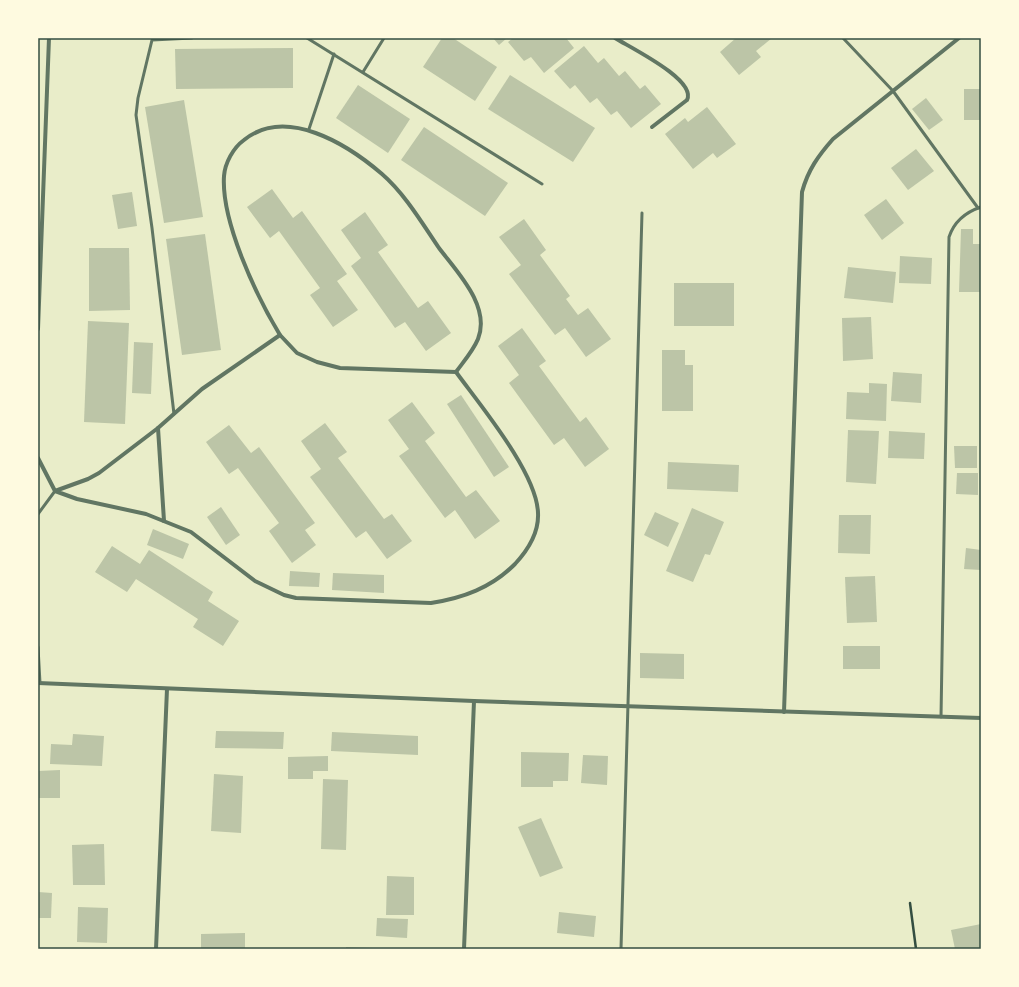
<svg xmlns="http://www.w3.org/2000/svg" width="1019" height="987" font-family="Helvetica,sans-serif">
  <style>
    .building { fill: #bcc5a7 }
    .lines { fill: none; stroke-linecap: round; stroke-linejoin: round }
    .path { stroke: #344e41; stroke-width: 2.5 }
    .service { stroke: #617663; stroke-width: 3 }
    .minor { stroke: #617663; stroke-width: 4 }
    .neatline { fill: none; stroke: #344e41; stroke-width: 1.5 }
  </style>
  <rect width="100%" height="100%" fill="#e9edc9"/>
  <g class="building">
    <path d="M 442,38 L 453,38 L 497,67 L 475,101 L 423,67 Z"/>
    <path d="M 493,38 L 507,38 L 499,45 Z"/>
    <path d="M 513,38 L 566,38 L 574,48 L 544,73 L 531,57 L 524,61 L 508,42 Z"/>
    <path d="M 736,38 L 772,38 L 756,51 L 761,57 L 739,75 L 720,52 Z"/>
    <path d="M 584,46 L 598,63 L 604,58 L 619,76 L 625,71 L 640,89 L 645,85 L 661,104 L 631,128 L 617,111 L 611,115 L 597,98 L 590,103 L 575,85 L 570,89 L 554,71 Z"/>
    <path d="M 293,48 L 293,88 L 176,89 L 175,49 Z"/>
    <path d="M 510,75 L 595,128 L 573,162 L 488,109 Z"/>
    <path d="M 358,85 L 410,119 L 388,153 L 336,118 Z"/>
    <rect x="964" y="89" width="17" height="31"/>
    <path d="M 926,98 L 943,120 L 929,130 L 912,109 Z"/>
    <path d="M 184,100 L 203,217 L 164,223 L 145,107 Z"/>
    <path d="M 707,107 L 736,144 L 717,158 L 713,153 L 693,169 L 665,134 L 685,118 L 688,122 Z"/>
    <path d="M 424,127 L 508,183 L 485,216 L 401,160 Z"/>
    <path d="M 916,149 L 934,171 L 908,190 L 891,168 Z"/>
    <path d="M 272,189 L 293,218 L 302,211 L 347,274 L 337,281 L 358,310 L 333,327 L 310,295 L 320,288 L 279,231 L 270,238 L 247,207 Z"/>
    <path d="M 132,192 L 137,226 L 118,229 L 112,195 Z"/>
    <path d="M 886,199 L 904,223 L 882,240 L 864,215 Z"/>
    <path d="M 365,212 L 388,245 L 378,252 L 418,308 L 428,301 L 451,333 L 426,351 L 405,322 L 395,328 L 351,266 L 361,258 L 341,230 Z"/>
    <path d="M 524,219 L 546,250 L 540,255 L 570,296 L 566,299 L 578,315 L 588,308 L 611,339 L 586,357 L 565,328 L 555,335 L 509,274 L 521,265 L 499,237 Z"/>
    <path d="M 961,229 L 973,229 L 973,244 L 981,244 L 981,292 L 959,292 Z"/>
    <path d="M 205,234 L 221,350 L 182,355 L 166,239 Z"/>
    <path d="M 89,248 L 129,248 L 130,310 L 89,311 Z"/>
    <path d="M 900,256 L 932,258 L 931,284 L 899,283 Z"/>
    <path d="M 848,267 L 896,272 L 893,303 L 844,298 Z"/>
    <rect x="674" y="283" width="60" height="43"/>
    <path d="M 871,317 L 873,359 L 843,361 L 842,318 Z"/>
    <path d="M 88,321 L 129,323 L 125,424 L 84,422 Z"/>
    <path d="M 522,328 L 546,361 L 539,366 L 580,422 L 586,417 L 609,449 L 585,467 L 564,438 L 554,445 L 509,383 L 519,375 L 498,346 Z"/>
    <path d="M 134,342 L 153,343 L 151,394 L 132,393 Z"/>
    <path d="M 662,350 L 685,350 L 685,365 L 693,365 L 693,411 L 662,411 Z"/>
    <path d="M 893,372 L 922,374 L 921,403 L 891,401 Z"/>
    <path d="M 869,383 L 887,384 L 886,421 L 846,419 L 847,392 L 869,393 Z"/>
    <path d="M 461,395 L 509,467 L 494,477 L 447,404 Z"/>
    <path d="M 412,402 L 435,433 L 425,441 L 466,497 L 476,490 L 500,521 L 475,539 L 455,510 L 445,518 L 399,456 L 409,449 L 388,420 Z"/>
    <path d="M 325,423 L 347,452 L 338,458 L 384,519 L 392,514 L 412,541 L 387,559 L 366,531 L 356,538 L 310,477 L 321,469 L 301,441 Z"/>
    <path d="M 229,425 L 251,453 L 259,447 L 315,523 L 305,530 L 316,545 L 292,563 L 269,531 L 279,523 L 238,468 L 229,474 L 206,442 Z"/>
    <path d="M 848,430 L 879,431 L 876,484 L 846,482 Z"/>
    <path d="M 889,431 L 925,433 L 924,459 L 888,458 Z"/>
    <path d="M 954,446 L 977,446 L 977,468 L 955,468 Z"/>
    <path d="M 668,462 L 739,465 L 738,492 L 667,489 Z"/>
    <path d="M 957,473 L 978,473 L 978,495 L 956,494 Z"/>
    <path d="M 221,507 L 240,535 L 226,545 L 207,517 Z"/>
    <path d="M 692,508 L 724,522 L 710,555 L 705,554 L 693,582 L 666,571 Z"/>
    <path d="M 655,512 L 679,523 L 668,547 L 644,535 Z"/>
    <path d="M 839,515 L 871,515 L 870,554 L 838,553 Z"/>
    <path d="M 153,529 L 189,544 L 183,559 L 147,545 Z"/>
    <path d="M 112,546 L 140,564 L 149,550 L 213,592 L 208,601 L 239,621 L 223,646 L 193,627 L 198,619 L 136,579 L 127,592 L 95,572 Z"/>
    <path d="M 966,548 L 981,550 L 981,570 L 964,569 Z"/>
    <path d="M 290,571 L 320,573 L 319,587 L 289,586 Z"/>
    <path d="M 333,573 L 384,575 L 384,593 L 332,590 Z"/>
    <path d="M 875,576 L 877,622 L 847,623 L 845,577 Z"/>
    <rect x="843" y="646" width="37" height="23"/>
    <path d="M 640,653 L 684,654 L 684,679 L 640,678 Z"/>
    <path d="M 216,731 L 284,732 L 283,749 L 215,748 Z"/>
    <path d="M 332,732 L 418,736 L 418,755 L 331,751 Z"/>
    <path d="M 73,734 L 104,736 L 102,766 L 50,764 L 51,744 L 72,745 Z"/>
    <path d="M 521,752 L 569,753 L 568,781 L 553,781 L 553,787 L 521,787 Z"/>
    <path d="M 583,755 L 608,756 L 607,785 L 581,783 Z"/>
    <path d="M 328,756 L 328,771 L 313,771 L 313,779 L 288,779 L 288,757 Z"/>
    <path d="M 60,770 L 60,798 L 38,798 L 38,771 Z"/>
    <path d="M 214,774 L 243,776 L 241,833 L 211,831 Z"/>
    <path d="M 323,779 L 348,780 L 346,850 L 321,849 Z"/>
    <path d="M 541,818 L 563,868 L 540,877 L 518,827 Z"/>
    <path d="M 104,844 L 105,885 L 73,885 L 72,845 Z"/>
    <path d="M 387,876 L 414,877 L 414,915 L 386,915 Z"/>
    <path d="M 38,892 L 52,893 L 51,918 L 38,918 Z"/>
    <path d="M 78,907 L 108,908 L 107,943 L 77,942 Z"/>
    <path d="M 559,912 L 596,916 L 594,937 L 557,933 Z"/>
    <path d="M 377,918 L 408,919 L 407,938 L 376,936 Z"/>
    <path d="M 981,924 L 981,948 L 955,949 L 951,930 Z"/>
    <path d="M 245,933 L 245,949 L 201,949 L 201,934 Z"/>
    <path d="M 346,947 L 372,948 L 372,949 L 346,949 Z"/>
  </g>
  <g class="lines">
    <path class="path" d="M 910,903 L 916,949"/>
    <g class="service">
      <path d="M 307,38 L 542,184"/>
      <path d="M 843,38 L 893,91 L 978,208"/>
      <path d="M 363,72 L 384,38"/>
      <path d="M 309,129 L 334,54"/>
      <path d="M 174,414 L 152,228 L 136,115 L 138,98 L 152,40 L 192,38"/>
      <path d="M 38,514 L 55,491"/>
      <path d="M 38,647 L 40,683"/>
      <path d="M 941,717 L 949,237 C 954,222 966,212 981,207"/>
      <path d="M 621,949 L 642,213"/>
    </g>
    <g class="minor">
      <path d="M 615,38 C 631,48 697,80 687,100 L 652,127"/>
      <path d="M 38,329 L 49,38"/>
      <path d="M 280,335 L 297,353 L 317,362 L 340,368 L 456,372 C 480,405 537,473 538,513 C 539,532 528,550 515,564 C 491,588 463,598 431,603 L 296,598 L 284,595 L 255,581 L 191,532 L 146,514 L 77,499 L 55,491 L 88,479 L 99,473 L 158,428 L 202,389 Z"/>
      <path d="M 280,335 C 257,297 221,222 224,176 C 225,163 233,148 244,140 C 286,106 347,144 382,174 C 405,194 422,223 439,248 C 457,272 491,306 478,339 C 473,351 464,361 456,372"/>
      <path d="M 158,428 L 164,521"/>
      <path d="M 38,458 L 55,491"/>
      <path d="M 38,683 L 474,701 L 981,718"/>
      <path d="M 784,712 L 802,192 C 808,170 818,156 833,139 L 959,38"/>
      <path d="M 156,949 L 167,689"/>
      <path d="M 464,949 L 474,701"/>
    </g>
  </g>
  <rect width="1019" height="987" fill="none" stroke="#fefae0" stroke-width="78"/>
  <rect x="39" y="39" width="941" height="909" class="neatline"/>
</svg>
